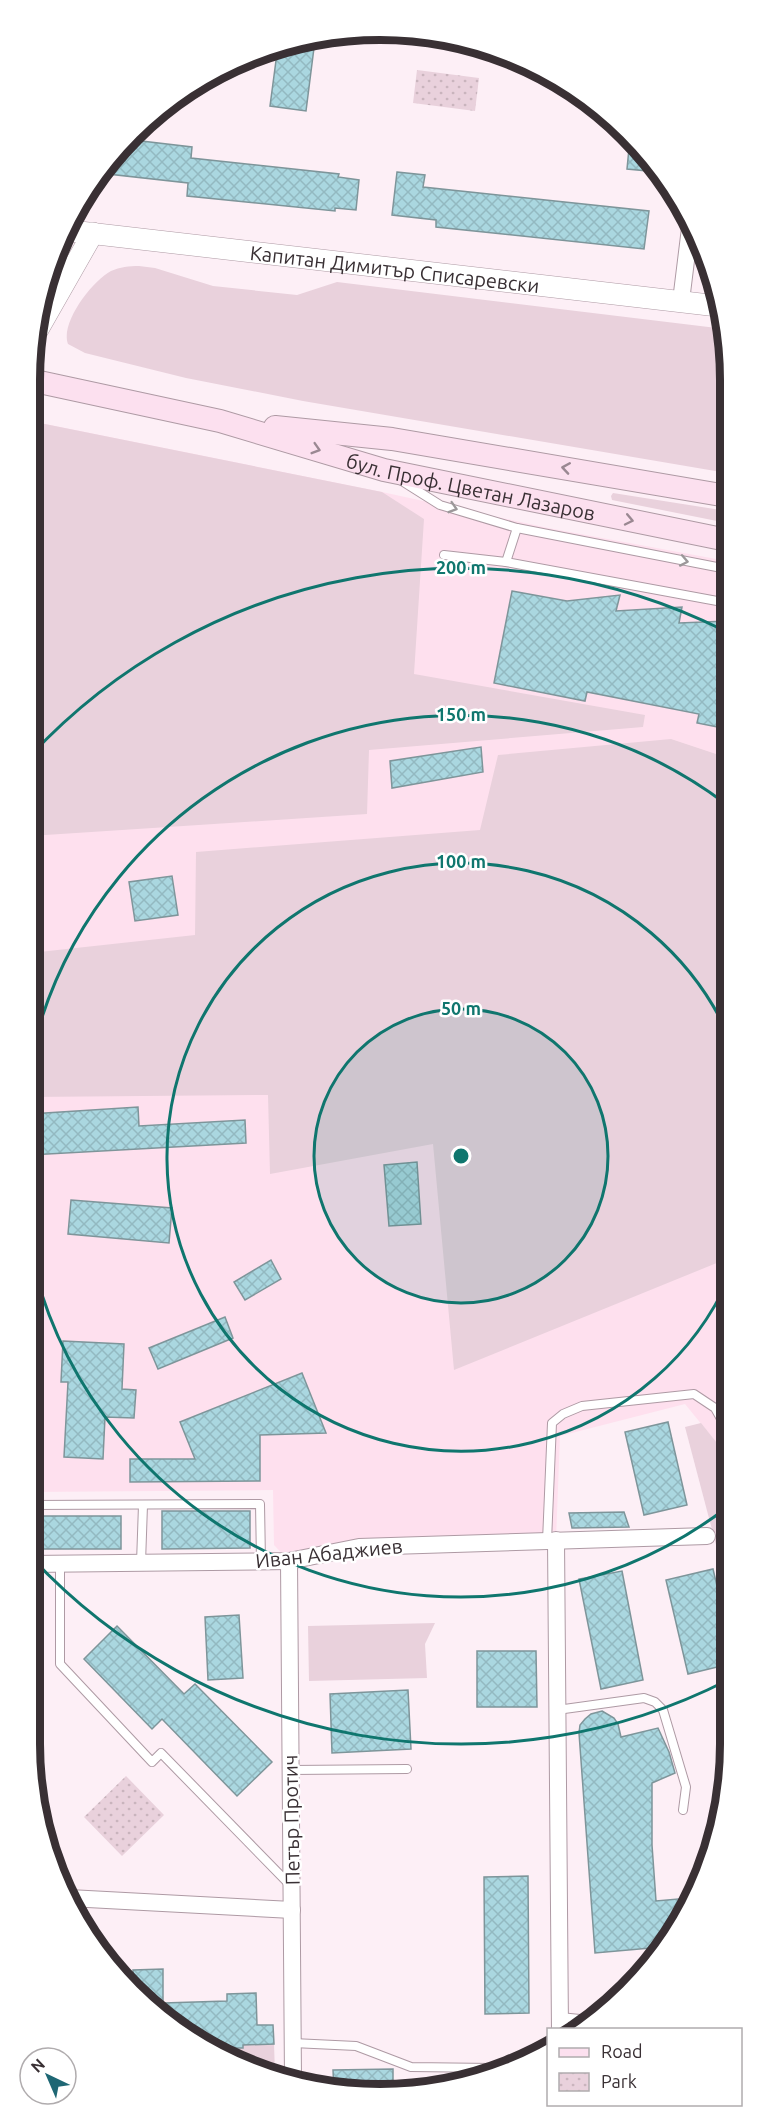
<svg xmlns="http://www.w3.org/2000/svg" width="760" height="2124" font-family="Ubuntu,sans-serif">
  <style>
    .built { fill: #fee0ee }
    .grass { fill: #e9d1dc }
    .park { fill: url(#park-dots) }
    .building { fill: url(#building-cross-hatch); stroke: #7e959a; stroke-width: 1.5 }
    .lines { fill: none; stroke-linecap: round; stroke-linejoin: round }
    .service-casing { stroke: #ae9aa4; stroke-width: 10 }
    .minor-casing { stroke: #ae9aa4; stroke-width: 18 }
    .tertiary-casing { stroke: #ae9aa4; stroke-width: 22 }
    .secondary-casing { stroke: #ae9aa4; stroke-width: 24 }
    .service { stroke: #fff; stroke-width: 8 }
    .minor { stroke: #fff; stroke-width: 16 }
    .tertiary { stroke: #fff; stroke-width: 21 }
    .secondary { stroke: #fce0ef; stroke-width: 22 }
    .oneway { stroke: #9a8892 }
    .oneway2 { stroke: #9c989a }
    .ring { fill: none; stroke: #0f766e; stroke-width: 3 }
    .labels { text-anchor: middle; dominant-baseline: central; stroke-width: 5; stroke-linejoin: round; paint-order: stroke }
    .street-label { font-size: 20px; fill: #393034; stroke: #fff }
    .rim { fill: none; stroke: #393034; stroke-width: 8 }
    .centre { fill: #0f766e; stroke: #fff; stroke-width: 3 }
    .ring-label { font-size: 18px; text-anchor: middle; font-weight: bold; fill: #0f766e; stroke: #fff; stroke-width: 5; stroke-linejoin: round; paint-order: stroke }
  </style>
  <defs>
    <pattern id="park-dots" width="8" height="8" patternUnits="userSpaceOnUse" patternTransform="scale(1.5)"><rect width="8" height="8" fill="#e9d1dc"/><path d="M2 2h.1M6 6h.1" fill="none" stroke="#c9b4bd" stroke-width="1.8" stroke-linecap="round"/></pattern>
    <pattern id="building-cross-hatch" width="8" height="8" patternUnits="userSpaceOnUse" patternTransform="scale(1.5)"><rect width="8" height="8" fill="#aad7e0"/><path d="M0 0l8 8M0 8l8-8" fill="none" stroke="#93b9c1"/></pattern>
  </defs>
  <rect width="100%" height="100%" fill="#fdeff6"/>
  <path class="built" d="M 30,421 L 382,492 L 548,528 L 727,561 L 729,1458 L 685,1404 L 560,1436 L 556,1540 L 359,1547 L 289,1561 L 274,1545 L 273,1490 L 30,1492 Z"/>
  <g class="grass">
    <path d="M 139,266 L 155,268 L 213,286 L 297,295 L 337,282 L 725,329 L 727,334 L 727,473 L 303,401 L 186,378 L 85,353 L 68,344 C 60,323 92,281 111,271 C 120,267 129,266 139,266 Z"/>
    <path d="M 30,421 L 382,492 L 424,519 L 414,674 L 645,715 L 643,727 L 369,750 L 367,814 L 30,836 Z"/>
    <path d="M 613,493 L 727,511 L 727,523 L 612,500 L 611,496 Z"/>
    <path d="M 671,739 L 728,758 L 729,1258 L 454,1370 L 433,1144 L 270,1174 L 268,1095 L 30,1097 L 30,953 L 195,935 L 196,852 L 480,830 L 498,755 Z"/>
    <path d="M 701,1423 L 729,1458 L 730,1559 L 720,1560 L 685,1427 Z"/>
    <path d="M 435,1623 L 425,1644 L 427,1678 L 309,1681 L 308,1626 Z"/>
    <path d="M 274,2044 L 275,2073 L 225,2058 L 212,2048 L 243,2048 L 243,2045 Z"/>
  </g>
  <g class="park">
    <path d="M 417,70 L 479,78 L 475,111 L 413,103 Z"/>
    <path d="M 126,1776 L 164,1815 L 122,1856 L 84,1817 Z"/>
  </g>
  <g class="building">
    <path d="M 315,40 L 306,111 L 270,106 L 277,53 Z"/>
    <path d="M 630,138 L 643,149 L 659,172 L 627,169 Z"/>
    <path d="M 133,140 L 192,147 L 191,158 L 339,174 L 338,177 L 359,180 L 356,210 L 335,208 L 335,211 L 187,196 L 188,183 L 99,173 L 102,167 Z"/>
    <path d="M 397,172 L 425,175 L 423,187 L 649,211 L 644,249 L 436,227 L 436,220 L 392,215 Z"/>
    <path d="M 512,591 L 567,601 L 620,595 L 616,611 L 682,607 L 679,623 L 728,621 L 728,729 L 697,723 L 699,714 L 587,692 L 585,701 L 494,683 Z"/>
    <path d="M 481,747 L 483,772 L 392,788 L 390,761 Z"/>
    <path d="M 172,876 L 178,915 L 135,921 L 129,882 Z"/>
    <path d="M 138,1107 L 139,1126 L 245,1120 L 246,1143 L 30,1155 L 30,1114 Z"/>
    <path d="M 417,1162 L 421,1224 L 389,1226 L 384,1165 Z"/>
    <path d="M 71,1200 L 172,1208 L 169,1243 L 68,1234 Z"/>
    <path d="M 271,1260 L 281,1279 L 245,1300 L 234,1282 Z"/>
    <path d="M 225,1317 L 233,1338 L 158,1369 L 149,1348 Z"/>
    <path d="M 63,1341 L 124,1344 L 122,1389 L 136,1390 L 134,1418 L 105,1417 L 103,1459 L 64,1457 L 68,1382 L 61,1382 Z"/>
    <path d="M 302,1373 L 326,1433 L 260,1435 L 260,1481 L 130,1482 L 130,1459 L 195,1459 L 180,1422 Z"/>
    <path d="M 668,1422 L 687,1505 L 644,1515 L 625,1432 Z"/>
    <path d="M 162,1511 L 250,1511 L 250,1548 L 162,1549 Z"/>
    <path d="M 624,1512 L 629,1527 L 572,1528 L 569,1513 Z"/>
    <rect x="30" y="1516" width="91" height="33"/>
    <path d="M 713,1569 L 730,1641 L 730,1664 L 688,1674 L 666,1580 Z"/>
    <path d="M 622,1571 L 643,1680 L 601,1689 L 579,1579 Z"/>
    <path d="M 239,1615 L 243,1678 L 208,1680 L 205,1617 Z"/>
    <path d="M 117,1626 L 184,1694 L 195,1684 L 272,1762 L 237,1796 L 162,1719 L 152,1729 L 84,1659 Z"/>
    <path d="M 477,1651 L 536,1651 L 537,1707 L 477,1707 Z"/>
    <path d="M 408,1690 L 411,1749 L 332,1753 L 330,1694 Z"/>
    <path d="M 602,1711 L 614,1718 L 618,1724 L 621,1737 L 658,1728 L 669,1752 L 675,1773 L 652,1783 L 652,1845 L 656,1901 L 689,1898 L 671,1939 L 662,1947 L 595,1953 L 579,1733 L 580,1725 L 585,1719 L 591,1714 Z"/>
    <path d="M 528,1876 L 529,2013 L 485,2014 L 484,1877 Z"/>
    <path d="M 163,1969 L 163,2003 L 227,2001 L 227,1994 L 256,1993 L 257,2025 L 273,2025 L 274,2044 L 243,2045 L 243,2048 L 212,2048 L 134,1988 L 133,1970 Z"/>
    <path d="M 393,2069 L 393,2087 L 334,2091 L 333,2070 Z"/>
  </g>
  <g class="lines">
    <defs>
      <g id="service">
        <path d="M 402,481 L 440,505 L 517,528 L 727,569"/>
        <path d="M 444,555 L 506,562 L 728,603"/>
        <path d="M 506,562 L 517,528"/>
        <path d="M 30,1505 L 260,1504 L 261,1561"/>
        <path d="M 547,1541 L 552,1423 L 563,1414 L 582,1406 L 694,1394 L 715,1408 L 729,1433"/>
        <path d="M 141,1563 L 143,1505"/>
        <path d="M 60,1564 L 60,1664 L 152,1762 L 161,1753 L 290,1885"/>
        <path d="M 557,1710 L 644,1698 L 655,1702 L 663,1710 L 686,1787 L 683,1810"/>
        <path d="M 291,1770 L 407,1769"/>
        <path d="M 560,2017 L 590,2020"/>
        <path d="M 293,2043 L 356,2046 L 411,2067 L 493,2068"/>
      </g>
      <g id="minor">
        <path d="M 681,301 L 691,220"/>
        <path d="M 556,1540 L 560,2030"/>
        <path d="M 289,1561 L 293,2079"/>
        <path d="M 30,1564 L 289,1561 L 359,1547 L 707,1536"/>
        <path d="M 69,1898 L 292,1910"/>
      </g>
      <g id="tertiary">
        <path id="s1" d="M 71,231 L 718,306"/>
        <path d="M 36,333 L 93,233"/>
      </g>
      <g id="secondary">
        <path id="s2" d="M 30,380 L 220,421 L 384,470 L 727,540"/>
        <path d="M 275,427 L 392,439 L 727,496"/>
      </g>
    </defs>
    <use href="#service" class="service-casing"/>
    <use href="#minor" class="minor-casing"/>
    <use href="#tertiary" class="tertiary-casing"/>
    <use href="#secondary" class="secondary-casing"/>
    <use href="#service" class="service"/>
    <use href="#minor" class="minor"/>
    <use href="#tertiary" class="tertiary"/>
    <use href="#secondary" class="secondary"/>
  </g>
  <defs><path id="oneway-chevron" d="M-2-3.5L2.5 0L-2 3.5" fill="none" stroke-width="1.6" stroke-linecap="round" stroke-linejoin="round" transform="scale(1.5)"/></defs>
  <g class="oneway">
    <use href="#oneway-chevron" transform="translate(316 449) rotate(17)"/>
    <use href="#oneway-chevron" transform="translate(566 468) rotate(-171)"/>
    <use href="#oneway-chevron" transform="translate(629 520) rotate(12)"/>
  </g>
  <g class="oneway2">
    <use href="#oneway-chevron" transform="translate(453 508) rotate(17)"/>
    <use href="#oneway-chevron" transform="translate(684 561) rotate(11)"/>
  </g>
  <circle cx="461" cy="1156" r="147" fill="#0f766e" fill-opacity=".12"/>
  <g class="ring">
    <circle cx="461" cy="1156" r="147"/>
    <path d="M729 1278A294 294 0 1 1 727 1032"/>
    <path d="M729 1506A441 441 0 0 1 30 1251M30 1061A441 441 0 0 1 726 804"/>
    <path d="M728 1680A588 588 0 0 1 31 1557M31 755A588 588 0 0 1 723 630"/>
  </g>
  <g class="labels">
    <g class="street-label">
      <text stroke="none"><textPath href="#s1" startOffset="326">Капитан Димитър Списаревски</textPath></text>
      <text stroke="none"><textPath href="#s2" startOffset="454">бул. Проф. Цветан Лазаров</textPath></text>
      <text transform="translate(329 1553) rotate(-6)">Иван Абаджиев</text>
      <text transform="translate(291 1820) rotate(-91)">Петър Протич</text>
    </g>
  </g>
  <path d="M0 0H760V2124H0ZM380 40H380A340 340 0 0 1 720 380V1744A340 340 0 0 1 380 2084H380A340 340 0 0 1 40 1744V380A340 340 0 0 1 380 40Z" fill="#fff" fill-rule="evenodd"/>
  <path class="rim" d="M380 40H380A340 340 0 0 1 720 380V1744A340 340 0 0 1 380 2084H380A340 340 0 0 1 40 1744V380A340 340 0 0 1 380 40Z"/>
  <circle cx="461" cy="1156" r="9" class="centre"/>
  <g class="ring-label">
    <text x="461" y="574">200 m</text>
    <text x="461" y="721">150 m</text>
    <text x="461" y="868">100 m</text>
    <text x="461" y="1015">50 m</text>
  </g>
  <rect x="547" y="2028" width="195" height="78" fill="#ffffff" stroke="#b0acae" stroke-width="1.5"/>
  <rect x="559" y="2048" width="30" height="9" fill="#fce0ef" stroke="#b0acae" stroke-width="1.5"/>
  <text x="601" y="2058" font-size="18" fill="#393034">Road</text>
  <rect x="559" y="2073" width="30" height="18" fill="url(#park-dots)" stroke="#b0acae" stroke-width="1.5"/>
  <text x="601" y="2088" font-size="18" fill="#393034">Park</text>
  <g transform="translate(48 2076) rotate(316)"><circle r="28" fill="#ffffff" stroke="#b0acae" stroke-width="1.5"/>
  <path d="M0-4.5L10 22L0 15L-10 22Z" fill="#1e6774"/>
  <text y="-9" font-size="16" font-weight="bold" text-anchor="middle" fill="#393034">N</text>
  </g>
</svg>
